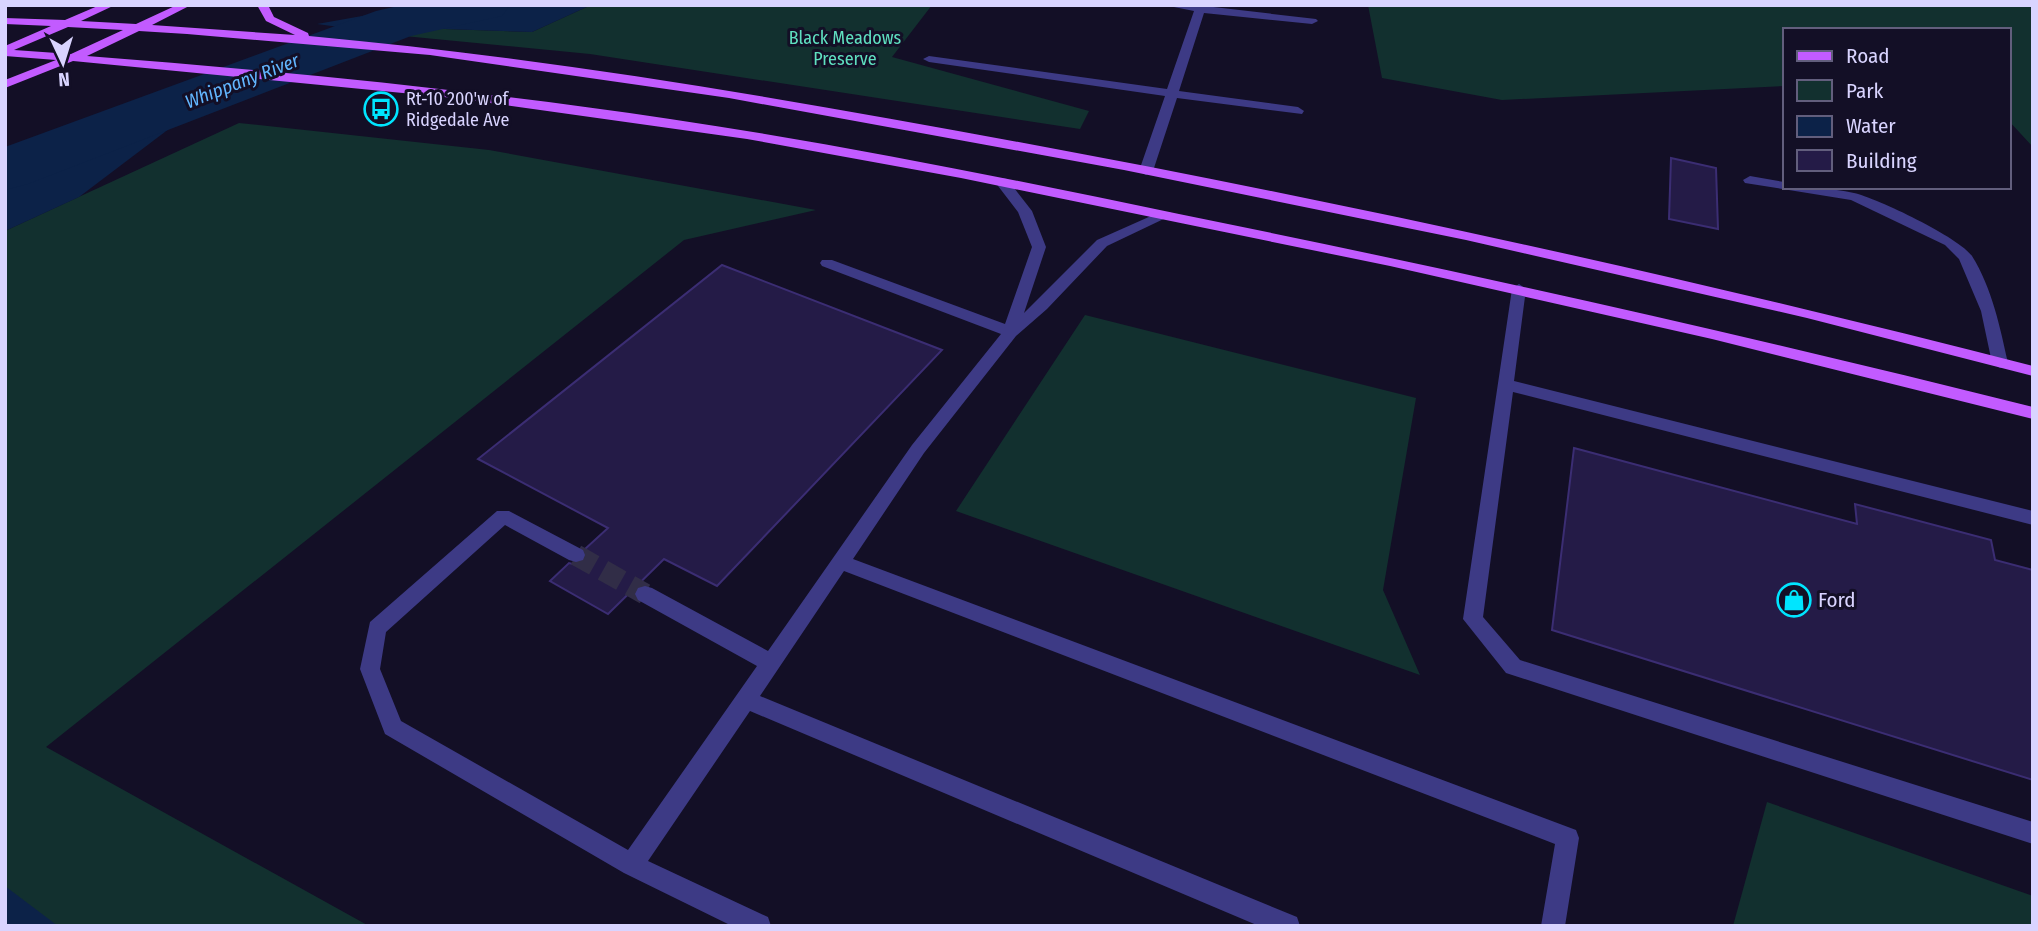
<svg xmlns="http://www.w3.org/2000/svg" width="2038" height="931" font-family="'Fira Sans Condensed',sans-serif">
  <style>
    .green { fill: #12302f }
    .water { fill: #0c2248 }
    .lines { fill: none; stroke-linecap: round; stroke-linejoin: round }
    .river { fill: #0c2248; fill-rule: evenodd }
    .building { fill: #241b47; stroke: #3b2d73; stroke-width: 2 }
    .minor-tunnel { stroke: #312d47; stroke-width: 21; stroke-dasharray: 21 10; stroke-linecap: butt }
    .minor { fill: #3d3a85; fill-rule: evenodd }
    .major { fill: #c25bff; fill-rule: evenodd }
    .labels { text-anchor: middle; dominant-baseline: central; stroke-width: 6; stroke-linejoin: round; paint-order: stroke }
    .far-park-label { font-size: 18px; fill: #5fe0c0; stroke: #130f26 }
    .far-poi-label { font-size: 18px; fill: #d9d4ff; stroke: #130f26; text-anchor: start }
    .far-water-label { font-size: 19px; font-style: italic; fill: #62b6ff; stroke: #130f26 }
    .poi-label { font-size: 21px; fill: #d9d4ff; stroke: #130f26; text-anchor: start }
  </style>
  <rect width="100%" height="100%" fill="#130f26"/>
  <g class="green">
    <path d="M 591,5 L 932,5 L 892,57 L 1089,111 L 1080,129 L 590,54 L 404,36 L 417,28 L 532,32 Z"/>
    <path d="M 1368,5 L 2033,5 L 2033,147 L 2008,120 L 2008,30 L 1784,30 L 1784,86 L 1502,100 L 1382,78 Z"/>
    <path d="M 239,123 L 489,150 L 816,210 L 684,240 L 46,747 L 369,926 L 5,926 L 5,231 Z"/>
    <path d="M 1085,315 L 1416,398 L 1383,590 L 1420,675 L 956,511 Z"/>
    <path d="M 1767,802 L 2033,896 L 2033,926 L 1733,926 Z"/>
  </g>
  <g class="water">
    <path d="M 424,5 L 591,5 L 532,32 L 417,28 L 404,36 L 317,24 Z"/>
    <path d="M 135,110 L 182,119 L 79,197 L 5,231 L 5,162 Z"/>
    <path d="M 5,886 L 58,926 L 5,926 Z"/>
  </g>
  <g class="lines">
    <path class="river" d="M 402,5 L 510,5 L 502,16 L 411,36 L 28,184 L 5,190 L 5,147 L 376,11 Z"/>
  </g>
  <g class="building">
    <path d="M 1671,158 L 1716,168 L 1718,229 L 1669,219 Z"/>
    <path d="M 722,265 L 942,350 L 717,586 L 664,559 L 608,614 L 550,581 L 569,563 L 577,565 L 585,561 L 587,554 L 585,549 L 608,528 L 478,459 Z"/>
    <path d="M 1574,448 L 1857,524 L 1855,504 L 1991,540 L 1995,560 L 2033,570 L 2033,780 L 1552,630 Z"/>
  </g>
  <g class="lines">
    <path class="minor-tunnel" d="M 576,555 L 645,594"/>
    <g class="minor">
      <path d="M 1164,5 L 1196,5 L 1316,19 L 1318,21 L 1312,24 L 1204,13 L 1179,91 L 1298,107 L 1304,111 L 1302,114 L 1177,98 L 1153,171 L 1146,175 L 1139,171 L 1165,96 L 929,62 L 923,59 L 929,56 L 1167,89 L 1194,11 Z"/>
      <path d="M 1750,176 L 1784,182 L 1784,187 C 1808,187 1831,188 1854,193 C 1877,198 1960,238 1972,256 C 1992,288 2000,327 2008,363 L 2006,367 L 2000,368 L 1992,363 L 1981,311 L 1959,259 L 1945,245 L 1851,200 L 1745,183 L 1743,180 Z"/>
      <path d="M 1002,178 L 1007,179 L 1032,211 L 1046,247 L 1024,313 L 1097,240 L 1160,212 L 1170,212 L 1172,215 L 1107,246 L 1047,309 L 1016,336 L 924,453 L 853,559 L 1576,830 L 1579,838 L 1565,926 L 1541,926 L 1555,844 L 844,571 L 760,696 L 1297,917 L 1300,926 L 1259,926 L 750,711 L 648,861 L 768,917 L 771,926 L 732,926 L 624,873 L 385,734 L 360,669 L 370,622 L 497,511 L 509,511 L 583,550 L 585,555 L 583,560 L 576,562 L 569,560 L 505,525 L 386,632 L 380,669 L 401,721 L 628,850 L 757,666 L 638,600 L 635,594 L 638,588 L 645,586 L 652,588 L 768,651 L 912,445 L 1001,334 L 822,266 L 820,263 L 822,260 L 832,260 L 1005,324 L 1032,247 L 1018,212 L 995,182 Z"/>
      <path d="M 1519,284 L 1526,289 L 1514,381 L 2033,511 L 2033,525 L 1513,392 L 1483,617 L 1520,660 L 2033,822 L 2033,844 L 1506,673 L 1463,619 L 1512,289 Z"/>
    </g>
    <path class="major" d="M 100,5 L 115,5 L 81,21 L 136,24 L 177,5 L 191,5 L 152,25 L 295,35 L 266,21 L 257,5 L 268,5 L 274,17 L 308,33 L 309,36 C 549,58 787,99 1024,143 C 1363,206 1699,280 2033,366 L 2033,376 L 1807,318 L 1466,240 L 1124,170 L 729,98 L 430,55 L 187,34 L 139,31 L 87,56 C 282,71 476,90 670,119 C 841,144 1010,179 1179,214 C 1465,272 1750,336 2033,407 L 2033,419 L 1712,339 L 1390,266 L 961,178 L 747,139 L 454,98 L 73,61 L 5,88 L 5,80 L 56,60 L 5,56 L 5,46 L 51,26 L 5,24 L 5,18 L 65,20 ZM 68,27 L 123,30 L 71,54 L 14,50 Z"/>
  </g>
  <defs>
    <symbol id="bus-ring" viewBox="-11 -11 22 22"><circle r="9.5" fill="#130f26" stroke="#00e5ff" stroke-width="1.5"/><path d="M-5-6H5V4H4V6H2V4H-2V6H-4V4H-5ZM-3.5-4V0h7V-4ZM-3.5 1.2v1.5H-2V1.2ZM2 1.2v1.5H3.5V1.2Z" fill="#00e5ff"/></symbol>
    <symbol id="shop-ring" viewBox="-11 -11 22 22"><circle r="9.5" fill="#130f26" stroke="#00e5ff" stroke-width="1.5"/><path d="M-5-2.5h2.3a2.7 3.5 0 0 1 5.4 0H5L5.5 6h-11ZM-1.5-2.5h3a1.5 2.3 0 0 0-3 0Z" fill="#00e5ff"/></symbol>
  </defs>
  <g fill-rule="evenodd">
    <use href="#bus-ring" x="362" y="90" width="38" height="38"/>
    <use href="#shop-ring" x="1775" y="581" width="38" height="38"/>
  </g>
  <g class="labels">
    <g class="far-park-label">
      <text x="845" y="38">Black Meadows<tspan x="845" dy="21">Preserve</tspan></text>
    </g>
    <g class="far-poi-label">
      <text x="406" y="99">Rt-10 200'w of<tspan x="406" dy="21">Ridgedale Ave</tspan></text>
    </g>
    <g class="far-water-label">
      <text transform="translate(242 81) rotate(-21)">Whippany River</text>
    </g>
    <g class="poi-label">
      <text x="1818" y="600">Ford</text>
    </g>
  </g>
  <rect width="2038" height="931" fill="none" stroke="#d9d4ff" stroke-width="14"/>
  <rect x="1783" y="28" width="228" height="161" fill="#130f26" stroke="#625e7d" stroke-width="2"/>
  <rect x="1797" y="51" width="35" height="10" fill="#c25bff" stroke="#625e7d" stroke-width="2"/>
  <text x="1846" y="63" font-size="21" fill="#d9d4ff">Road</text>
  <rect x="1797" y="80" width="35" height="21" fill="#12302f" stroke="#625e7d" stroke-width="2"/>
  <text x="1846" y="98" font-size="21" fill="#d9d4ff">Park</text>
  <rect x="1797" y="116" width="35" height="21" fill="#0c2248" stroke="#625e7d" stroke-width="2"/>
  <text x="1846" y="133" font-size="21" fill="#d9d4ff">Water</text>
  <rect x="1797" y="150" width="35" height="21" fill="#241b47" stroke="#625e7d" stroke-width="2"/>
  <text x="1846" y="168" font-size="21" fill="#d9d4ff">Building</text>
  <g transform="translate(63 63) rotate(176)" stroke="#130f26" stroke-width="5" paint-order="stroke">
  <path d="M0-5L12 26L0 18L-12 26Z" fill="#d9d4ff"/>
  <text y="-10" font-size="19" font-weight="bold" text-anchor="middle" fill="#d9d4ff">N</text>
  </g>
</svg>
